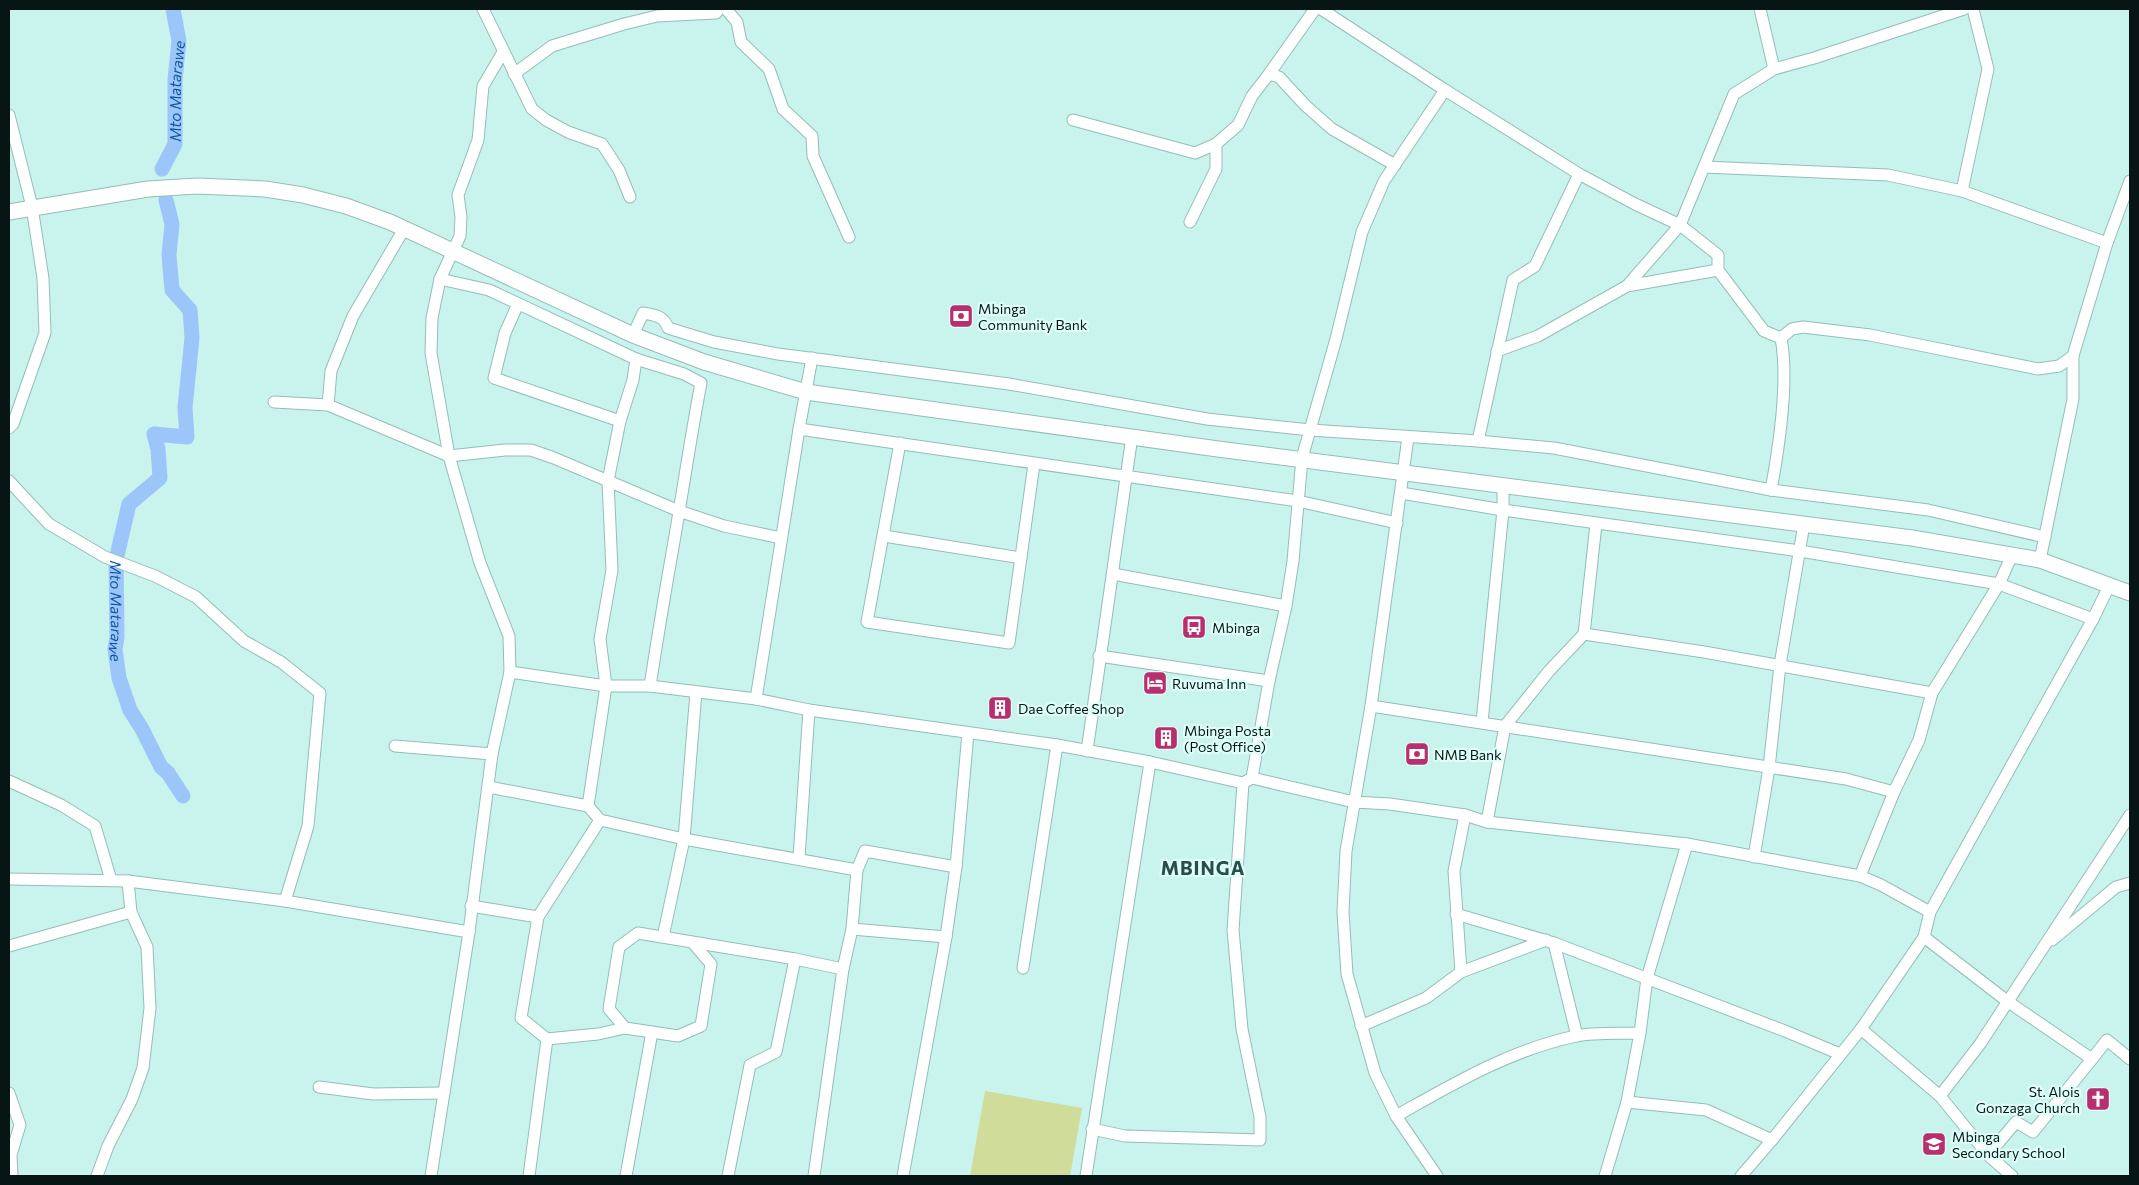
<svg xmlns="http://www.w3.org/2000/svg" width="2139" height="1185" font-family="Commissioner,sans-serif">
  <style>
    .park { fill: #cfdc9a }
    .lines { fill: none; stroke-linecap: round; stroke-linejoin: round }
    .river { stroke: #9cc5f9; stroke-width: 15 }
    .minor-casing { stroke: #95bdb8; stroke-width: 13 }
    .major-casing { stroke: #95bdb8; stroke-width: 17 }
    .minor { stroke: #fff; stroke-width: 11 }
    .major { stroke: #fff; stroke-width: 15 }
    .labels { text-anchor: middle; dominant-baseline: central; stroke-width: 4.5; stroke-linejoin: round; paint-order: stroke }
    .poi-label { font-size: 14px; fill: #071614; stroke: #ddfef9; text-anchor: start }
    .water-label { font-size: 15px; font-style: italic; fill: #1057a2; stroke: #ddfef9 }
    .district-label { font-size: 19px; font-weight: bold; letter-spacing: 1px; fill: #294e4a; stroke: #ddfef9 }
  </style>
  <rect width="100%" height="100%" fill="#c9f3ed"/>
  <path class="park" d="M 985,1091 L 1082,1108 L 1070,1176 L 970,1176 Z"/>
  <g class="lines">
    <g class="river">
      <path id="s1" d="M 162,169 L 175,144 L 175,80 L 179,41 L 173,9"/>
      <path id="s2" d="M 166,200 L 172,224 L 169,255 L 172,290 L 190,310 L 192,338 L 185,408 L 187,437 L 154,434 L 158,449 L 160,478 L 129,504 L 116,560 L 117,637 L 115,649 L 119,678 L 130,710 L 142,729 L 161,767 L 168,773 L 183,796"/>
    </g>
    <defs>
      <g id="minor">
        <path d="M 483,9 L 532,109 L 546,120 L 568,132 L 602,144 L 619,170 L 630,197"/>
        <path d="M 726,9 L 737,22 L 741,42 L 769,69 L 783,109 L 812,136 L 813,156 L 849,237"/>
        <path d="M 1760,9 L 1774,69"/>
        <path d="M 1973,9 L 1988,69 L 1962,191 L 2107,243"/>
        <path d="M 514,74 L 552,46 L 624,24 L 657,16 L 716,13 L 719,9"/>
        <path d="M 1269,74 L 1315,9"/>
        <path d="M 1445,90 L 1579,174 L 1635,204 L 1680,225 L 1718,255 L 1718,270 L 1764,331 L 1781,338 C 1789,381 1779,447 1771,490"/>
        <path d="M 9,115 L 32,207 L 43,278 L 45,333 L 13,424 L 9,428"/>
        <path d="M 1073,120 L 1195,153 L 1216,144 L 1238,125 L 1252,96 L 1269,74 L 1279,77 L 1306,106 L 1332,129 L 1395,165"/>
        <path d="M 1704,167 L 1888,175 L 1962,191"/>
        <path d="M 1190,222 L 1216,169 L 1216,144"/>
        <path d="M 440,279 L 489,290 L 636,359 L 684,374 L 701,383 C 690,440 682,497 672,553 C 664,598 657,641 650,686"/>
        <path d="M 1627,286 L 1680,225 L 1734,94 L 1774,69 L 1814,58 L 1964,9"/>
        <path d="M 518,304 L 505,333 L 494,378 L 620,421"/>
        <path d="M 633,335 L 643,313 C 655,315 664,316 668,328 L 714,342 L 778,354 L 1009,384 L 1207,419 L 1310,430 L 1478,441 L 1554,448 L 1771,490 L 1928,510 L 2045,537"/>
        <path d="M 1781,338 L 1792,329 L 1803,327 L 1870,335 L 2038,369 L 2059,366 L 2073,356"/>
        <path d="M 1497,351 L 1538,336 L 1627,286 L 1718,270"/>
        <path d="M 274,402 L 328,405 L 449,456 L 505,450 L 531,450 L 554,458 L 679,511 L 724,526 L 781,538"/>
        <path d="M 328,405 L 331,371 L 353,316 L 404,229"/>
        <path d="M 799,429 L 1298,501 L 1397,523"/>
        <path d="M 1408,437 L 1371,706 L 1346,851 L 1343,912 L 1347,974 L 1375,1073 L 1396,1116 L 1437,1176"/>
        <path d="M 1478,441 L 1513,280 L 1535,266 L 1579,174"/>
        <path d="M 900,443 L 867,622 L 1009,643 L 1034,464"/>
        <path d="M 9,481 L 49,524 L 105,557 L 155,576 L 196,597 L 244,641 L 281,662 L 320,693 L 308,826 L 285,901"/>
        <path d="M 1401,493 L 1503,510 L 1800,551 L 1999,584 L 2093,619"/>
        <path d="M 1596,524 L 1584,634 L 1704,652 L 1932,693"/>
        <path d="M 884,536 L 1021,558"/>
        <path d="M 2040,560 L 2073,399 L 2073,356 L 2107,243 L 2130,181"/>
        <path d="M 1113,574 L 1286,606"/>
        <path d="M 1099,656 L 1269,681"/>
        <path d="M 510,672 L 606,686 L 650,686 L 756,699 L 809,710 L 1057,745 L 1150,762 L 1243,783 L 1252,778 L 1354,802 L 1390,804 L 1465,815 L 1487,822 L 1687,844 L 1860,876 L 1881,885 L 1930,912"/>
        <path d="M 756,699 L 799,429 L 812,358"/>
        <path d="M 1371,706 L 1846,779 L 1894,792"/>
        <path d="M 1482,722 L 1503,510 L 1503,485"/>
        <path d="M 395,746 L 492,754"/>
        <path d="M 1087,751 L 1132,436"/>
        <path d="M 1252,778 L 1269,681 L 1286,606 L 1293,561 L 1302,458 L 1336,339 L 1362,232 L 1384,181 L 1445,90 L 1321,9"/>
        <path d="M 9,781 L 61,805 L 95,826 L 111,880"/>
        <path d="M 489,787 L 588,806 L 600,820 L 684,839 L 857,870 L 865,851 L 956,867"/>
        <path d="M 588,806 L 606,686 L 600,639 L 612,570 L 608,481 L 620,421 L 633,380 L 636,359"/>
        <path d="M 1487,822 L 1505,726 L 1549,671 L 1584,634"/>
        <path d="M 1754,857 L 1769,768 L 1780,665 L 1804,524"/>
        <path d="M 799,858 L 809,710"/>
        <path d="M 1860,876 L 1894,792 L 1919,740 L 1932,693 L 1999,584 L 2012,555"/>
        <path d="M 9,879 L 128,881 L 285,901 L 469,932"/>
        <path d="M 471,906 L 538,917"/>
        <path d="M 1456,914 L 1554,943 L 1785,1031 L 1840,1054"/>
        <path d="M 852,929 L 946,937"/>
        <path d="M 663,937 L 684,839 L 696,692"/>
        <path d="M 1924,937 L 2007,1001 L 2092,1059 L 2107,1040 L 2130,1059"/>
        <path d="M 2052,940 L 2116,887 L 2130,883"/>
        <path d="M 692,942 L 711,964 L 701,1026 L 678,1036 L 625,1028 L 609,1009 L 619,947 L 638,933 L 795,959 L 843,969"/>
        <path d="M 1554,943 L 1577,1036"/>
        <path d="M 9,946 L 131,912"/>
        <path d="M 1023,968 L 1057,745"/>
        <path d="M 1461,972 L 1454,871 L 1465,815"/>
        <path d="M 1361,1026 L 1426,998 L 1461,972 L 1546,940"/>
        <path d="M 1861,1029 L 1940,1096 L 1988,1155 L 2012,1176"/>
        <path d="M 547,1039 L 521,1018 L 538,917 L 600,820"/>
        <path d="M 319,1087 L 373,1094 L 444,1093"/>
        <path d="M 9,1093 L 20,1125 L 11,1155 L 12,1176"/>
        <path d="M 1940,1096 L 1980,1044 L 2130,815"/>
        <path d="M 1627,1102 L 1706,1110 L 1772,1140"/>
        <path d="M 1396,1116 C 1453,1084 1510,1050 1576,1036 C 1596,1032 1620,1034 1640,1033"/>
        <path d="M 1092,1129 L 1125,1136 L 1260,1140 L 1260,1117 L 1242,1029 L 1233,930 L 1243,783"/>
        <path d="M 1988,1155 L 2016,1122 L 2033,1132 L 2092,1059"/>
        <path d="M 97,1176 L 108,1146 L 132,1099 L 143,1068 L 150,1008 L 147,947 L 131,912 L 128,881"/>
        <path d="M 431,1176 L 469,932 L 492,754 L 510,672 L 509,636 L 480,563 L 449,456 L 431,353 L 432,318 L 440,279 L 460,236 L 461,217 L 458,195 L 478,140 L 483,86 L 503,52"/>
        <path d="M 529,1176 L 547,1039 L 598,1034 L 625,1028"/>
        <path d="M 626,1176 L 652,1032"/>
        <path d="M 728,1176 L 750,1065 L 776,1052 L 795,959"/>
        <path d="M 814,1176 L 843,969 L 852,929 L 857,870"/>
        <path d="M 903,1176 L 946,937 L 956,867 L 968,733"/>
        <path d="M 1086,1176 L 1150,762"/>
        <path d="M 1605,1176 L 1627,1102 L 1640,1033 L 1647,978 L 1687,844"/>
        <path d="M 1741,1176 L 1772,1140 L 1861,1029 L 1924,937 L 1930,912 L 2093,619 L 2110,584"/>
      </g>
      <path id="major" d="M 9,212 L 148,189 L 197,186 L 265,189 L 303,195 L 346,206 L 390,222 L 633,335 L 704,362 L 806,392 L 1218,449 L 1912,538 L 2040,560 L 2130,593"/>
    </defs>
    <use href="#minor" class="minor-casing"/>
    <use href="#major" class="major-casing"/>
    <use href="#minor" class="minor"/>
    <use href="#major" class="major"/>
  </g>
  <defs>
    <symbol id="bank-square" viewBox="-11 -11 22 22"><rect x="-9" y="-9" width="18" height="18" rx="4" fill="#b72f6e" stroke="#ddfef9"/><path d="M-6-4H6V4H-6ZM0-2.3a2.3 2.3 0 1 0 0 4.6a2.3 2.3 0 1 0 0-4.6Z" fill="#fff"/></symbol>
    <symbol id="bus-square" viewBox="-11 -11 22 22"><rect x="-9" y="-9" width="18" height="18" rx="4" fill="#b72f6e" stroke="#ddfef9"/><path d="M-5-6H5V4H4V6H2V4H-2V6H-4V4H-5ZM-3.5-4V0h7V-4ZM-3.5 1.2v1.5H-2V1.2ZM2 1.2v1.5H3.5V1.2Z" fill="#fff"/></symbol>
    <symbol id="hotel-square" viewBox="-11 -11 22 22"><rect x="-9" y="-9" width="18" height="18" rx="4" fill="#b72f6e" stroke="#ddfef9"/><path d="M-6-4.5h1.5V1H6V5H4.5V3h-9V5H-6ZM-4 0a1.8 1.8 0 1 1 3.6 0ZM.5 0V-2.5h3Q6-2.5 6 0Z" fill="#fff"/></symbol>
    <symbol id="building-square" viewBox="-11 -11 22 22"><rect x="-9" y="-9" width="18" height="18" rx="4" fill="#b72f6e" stroke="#ddfef9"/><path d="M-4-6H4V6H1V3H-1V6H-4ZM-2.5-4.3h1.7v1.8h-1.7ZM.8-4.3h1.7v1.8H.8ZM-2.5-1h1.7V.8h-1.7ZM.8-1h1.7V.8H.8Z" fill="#fff"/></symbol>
    <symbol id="church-square" viewBox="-11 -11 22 22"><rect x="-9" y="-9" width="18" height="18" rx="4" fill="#b72f6e" stroke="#ddfef9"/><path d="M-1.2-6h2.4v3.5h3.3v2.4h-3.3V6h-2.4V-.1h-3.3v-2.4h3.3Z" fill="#fff"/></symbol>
    <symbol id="school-square" viewBox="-11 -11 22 22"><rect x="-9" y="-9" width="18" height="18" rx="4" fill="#b72f6e" stroke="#ddfef9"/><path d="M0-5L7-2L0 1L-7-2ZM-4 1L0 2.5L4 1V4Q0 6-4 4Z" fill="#fff"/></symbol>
  </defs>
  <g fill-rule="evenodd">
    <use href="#bank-square" x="947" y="302" width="28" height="28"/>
    <use href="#bus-square" x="1180" y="613" width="28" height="28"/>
    <use href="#hotel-square" x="1141" y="669" width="28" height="28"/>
    <use href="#building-square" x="986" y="694" width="28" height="28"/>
    <use href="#building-square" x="1152" y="724" width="28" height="28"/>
    <use href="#bank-square" x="1403" y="740" width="28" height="28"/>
    <use href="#church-square" x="2084" y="1085" width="28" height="28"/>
    <use href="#school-square" x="1920" y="1130" width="28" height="28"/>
  </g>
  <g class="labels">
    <g class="poi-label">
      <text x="978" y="308">Mbinga<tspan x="978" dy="16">Community Bank</tspan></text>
      <text x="1212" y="627">Mbinga</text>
      <text x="1172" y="683">Ruvuma Inn</text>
      <text x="1018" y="708">Dae Coffee Shop</text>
      <text x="1184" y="730">Mbinga Posta<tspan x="1184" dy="16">(Post Office)</tspan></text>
      <text x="1434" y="754">NMB Bank</text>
      <text x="2080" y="1091" text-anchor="end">St. Alois<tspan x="2080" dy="16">Gonzaga Church</tspan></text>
      <text x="1952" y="1136">Mbinga<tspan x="1952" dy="16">Secondary School</tspan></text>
    </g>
    <g class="water-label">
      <text stroke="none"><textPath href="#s1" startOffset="81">Mto Matarawe</textPath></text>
      <text stroke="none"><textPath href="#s2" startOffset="472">Mto Matarawe</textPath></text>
    </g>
    <g class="district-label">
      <text x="1203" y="867">MBINGA</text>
    </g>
  </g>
  <rect width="2139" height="1185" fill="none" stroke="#071614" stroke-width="20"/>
</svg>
